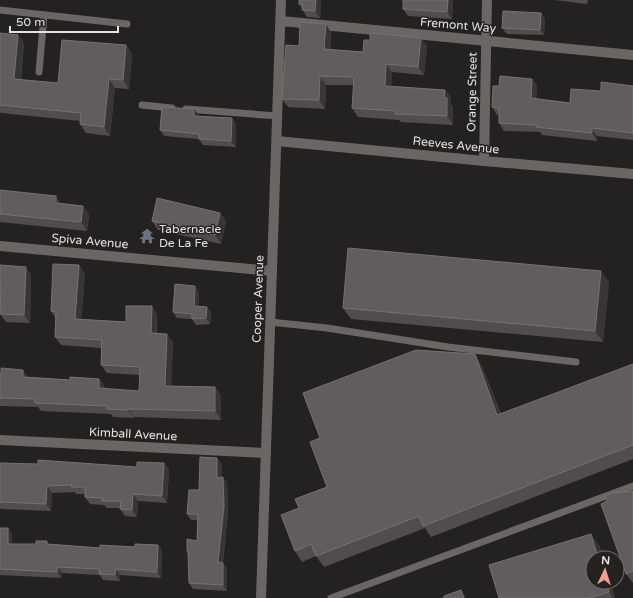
<svg xmlns="http://www.w3.org/2000/svg" width="633" height="598" font-family="'Varela Round',sans-serif">
  <style>
    .lines { fill: none; stroke-linecap: round; stroke-linejoin: round }
    .service { stroke: #696664; stroke-width: 7 }
    .minor { stroke: #696664; stroke-width: 10 }
    .wall { fill: #514d4f }
    .shaded-wall { fill: #383536 }
    .building { fill: #615d5f; stroke: #757273 }
    .labels { text-anchor: middle; dominant-baseline: central; stroke-width: 3; stroke-linejoin: round; paint-order: stroke }
    .street-label { font-size: 12px; fill: #e3e2e1; stroke: #242220 }
    .poi-label { font-size: 12px; fill: #e3e2e1; stroke: #242220; text-anchor: start }
  </style>
  <rect width="100%" height="100%" fill="#242220"/>
  <g class="lines">
    <g class="service">
      <path d="M 0,10 L 127,24"/>
      <path d="M 39,72 L 44,15"/>
      <path d="M 142,105 L 172,108"/>
      <path d="M 186,109 L 278,116"/>
      <path d="M 270,322 L 327,328 L 448,347 L 576,362"/>
      <path d="M 331,598 L 633,486"/>
    </g>
    <g class="minor">
      <path d="M 281,21 L 633,55"/>
      <path d="M 277,141 L 484,161 L 633,174"/>
      <path d="M 484,161 L 487,0"/>
      <path d="M 0,246 L 272,271"/>
      <path d="M 0,440 L 266,453"/>
      <path d="M 261,598 L 281,0"/>
    </g>
  </g>
  <g class="wall">
    <path d="M 321,0 L 320,18 L 307,17 L 299,4 Z"/>
    <path d="M 403,0 L 453,0 L 452,19 L 408,16 L 403,9 Z"/>
    <path d="M 554,0 L 588,0 L 587,4 Z"/>
    <path d="M 541,13 L 545,19 L 544,35 L 507,34 L 502,28 Z"/>
    <path d="M 326,24 L 331,33 L 330,50 L 363,52 L 370,40 L 421,38 L 427,46 L 424,75 L 392,72 L 391,86 L 445,90 L 451,98 L 450,103 L 453,107 L 453,125 L 401,122 L 399,120 L 358,117 L 352,108 L 354,85 L 326,85 L 325,109 L 288,107 L 282,99 L 299,46 Z"/>
    <path d="M 0,33 L 18,35 L 24,43 L 21,80 L 58,83 L 126,45 L 132,54 L 129,89 L 115,88 L 110,136 L 86,133 L 80,124 L 81,121 L 1,113 L 0,112 Z"/>
    <path d="M 532,79 L 537,86 L 536,99 L 570,103 L 601,91 L 633,86 L 633,140 L 597,136 L 597,141 L 542,135 L 540,132 L 504,131 L 499,123 L 499,115 L 497,115 L 492,107 L 499,86 Z"/>
    <path d="M 199,115 L 198,116 L 236,124 L 236,147 L 203,145 L 199,139 L 164,136 L 160,130 Z"/>
    <path d="M 0,190 L 61,204 L 83,206 L 89,215 L 87,231 L 0,222 Z"/>
    <path d="M 220,213 L 226,221 L 221,244 L 158,230 L 152,221 Z"/>
    <path d="M 0,265 L 26,267 L 31,275 L 30,323 L 6,322 L 0,314 L 1,294 L 0,294 Z"/>
    <path d="M 79,265 L 85,274 L 81,319 L 126,322 L 152,306 L 157,315 L 157,333 L 173,342 L 171,386 L 215,387 L 221,396 L 221,420 L 134,417 L 134,418 L 113,417 L 111,414 L 41,411 L 38,407 L 0,406 L 0,412 L 0,374 L 29,377 L 70,380 L 99,379 L 105,387 L 105,389 L 139,391 L 140,375 L 107,373 L 101,365 L 101,348 L 61,345 L 55,337 L 56,319 L 51,311 Z"/>
    <path d="M 609,282 L 603,342 L 351,319 L 343,308 Z"/>
    <path d="M 199,292 L 198,306 L 207,307 L 211,313 L 210,324 L 196,325 L 192,319 L 177,318 L 173,312 Z"/>
    <path d="M 633,364 L 633,459 L 431,537 L 425,528 L 324,567 L 316,556 L 302,562 L 295,551 L 299,508 L 327,487 L 320,438 L 482,366 L 501,414 Z"/>
    <path d="M 0,463 L 137,467 L 164,463 L 169,470 L 167,503 L 138,501 L 137,517 L 125,516 L 120,509 L 120,508 L 107,508 L 104,505 L 90,504 L 85,497 L 85,494 L 76,494 L 75,492 L 52,493 L 51,511 L 1,509 L 0,508 Z"/>
    <path d="M 222,464 L 221,478 L 223,477 L 227,483 L 228,512 L 223,563 L 227,569 L 227,591 L 193,589 L 189,583 L 188,554 L 187,551 L 197,541 L 198,520 L 191,520 L 187,514 L 199,490 Z"/>
    <path d="M 633,491 L 633,583 L 626,574 L 607,501 Z"/>
    <path d="M 0,528 L 8,528 L 12,534 L 12,544 L 49,544 L 100,548 L 135,547 L 158,545 L 162,551 L 161,578 L 120,575 L 120,581 L 103,580 L 100,575 L 62,573 L 61,578 L 0,575 Z"/>
    <path d="M 599,545 L 615,598 L 499,598 Z"/>
  </g>
  <g class="shaded-wall">
    <path d="M 316,0 L 321,0 L 320,18 L 315,11 Z"/>
    <path d="M 448,0 L 453,0 L 452,19 L 447,12 Z"/>
    <path d="M 541,13 L 545,19 L 544,35 L 540,30 Z"/>
    <path d="M 326,24 L 331,33 L 330,58 L 324,49 Z"/>
    <path d="M 18,35 L 24,43 L 20,88 L 14,79 Z"/>
    <path d="M 421,38 L 427,46 L 424,75 L 418,67 Z"/>
    <path d="M 126,45 L 132,54 L 129,89 L 123,80 Z"/>
    <path d="M 386,64 L 392,72 L 391,94 L 385,86 Z"/>
    <path d="M 320,76 L 326,85 L 325,109 L 319,100 Z"/>
    <path d="M 109,79 L 115,88 L 110,136 L 104,127 Z"/>
    <path d="M 532,79 L 537,86 L 536,106 L 531,98 Z"/>
    <path d="M 445,90 L 451,98 L 450,103 L 453,107 L 453,125 L 447,116 L 444,98 Z"/>
    <path d="M 194,109 L 199,115 L 198,122 L 194,116 Z"/>
    <path d="M 232,118 L 236,124 L 236,147 L 231,141 Z"/>
    <path d="M 592,128 L 597,136 L 597,141 L 592,133 Z"/>
    <path d="M 56,196 L 62,205 L 56,203 Z"/>
    <path d="M 83,206 L 89,215 L 87,231 L 81,222 Z"/>
    <path d="M 220,213 L 226,221 L 221,244 L 215,235 Z"/>
    <path d="M 79,265 L 85,274 L 81,327 L 75,319 Z"/>
    <path d="M 26,267 L 31,275 L 30,323 L 24,315 Z"/>
    <path d="M 601,271 L 609,282 L 603,342 L 595,331 Z"/>
    <path d="M 195,286 L 199,292 L 198,312 L 194,306 Z"/>
    <path d="M 152,306 L 157,315 L 156,341 L 151,333 Z"/>
    <path d="M 207,307 L 211,313 L 210,324 L 206,318 Z"/>
    <path d="M 167,334 L 173,342 L 171,394 L 165,386 Z"/>
    <path d="M 475,354 L 482,366 L 505,426 L 497,415 Z"/>
    <path d="M 23,370 L 29,378 L 23,377 Z"/>
    <path d="M 99,379 L 105,387 L 104,396 L 99,388 Z"/>
    <path d="M 215,387 L 221,396 L 221,420 L 215,411 Z"/>
    <path d="M 128,409 L 134,417 L 134,418 L 128,410 Z"/>
    <path d="M 217,458 L 222,464 L 221,484 L 217,478 Z"/>
    <path d="M 164,463 L 169,470 L 167,503 L 162,496 Z"/>
    <path d="M 223,477 L 227,483 L 228,512 L 222,568 L 218,562 Z"/>
    <path d="M 47,486 L 52,493 L 51,511 L 46,504 Z"/>
    <path d="M 133,494 L 138,501 L 137,517 L 132,510 Z"/>
    <path d="M 8,528 L 12,534 L 12,550 L 8,544 Z"/>
    <path d="M 591,534 L 599,545 L 603,558 L 598,558 Z"/>
    <path d="M 158,545 L 162,551 L 161,578 L 157,572 Z"/>
    <path d="M 223,563 L 227,569 L 227,591 L 223,585 Z"/>
    <path d="M 58,567 L 62,573 L 61,578 L 57,572 Z"/>
    <path d="M 116,569 L 120,575 L 120,581 L 115,575 Z"/>
    <path d="M 606,582 L 610,582 L 615,598 L 613,598 L 609,592 Z"/>
    <path d="M 461,590 L 466,598 L 464,598 Z"/>
  </g>
  <g class="building">
    <path d="M 299,0 L 316,0 L 315,11 L 302,10 L 303,4 L 299,4 Z"/>
    <path d="M 403,0 L 448,0 L 447,12 L 403,9 Z"/>
    <path d="M 503,11 L 541,13 L 540,30 L 502,28 Z"/>
    <path d="M 300,22 L 326,24 L 324,49 L 363,52 L 364,40 L 370,40 L 370,33 L 421,38 L 418,67 L 386,64 L 385,86 L 445,90 L 444,98 L 447,98 L 447,116 L 395,114 L 395,111 L 352,108 L 354,77 L 320,76 L 319,100 L 282,99 L 286,45 L 299,46 Z"/>
    <path d="M 0,33 L 18,35 L 14,79 L 58,83 L 62,40 L 126,45 L 123,80 L 109,79 L 104,127 L 80,124 L 81,113 L 0,105 Z"/>
    <path d="M 500,76 L 532,79 L 531,98 L 570,103 L 571,89 L 601,91 L 601,82 L 633,86 L 633,133 L 592,128 L 592,133 L 536,127 L 537,125 L 499,123 L 499,108 L 492,107 L 493,86 L 499,86 Z"/>
    <path d="M 162,107 L 194,109 L 194,116 L 232,118 L 231,141 L 199,139 L 199,134 L 160,130 Z"/>
    <path d="M 0,190 L 56,196 L 56,203 L 83,206 L 81,222 L 0,214 Z"/>
    <path d="M 157,198 L 220,213 L 215,235 L 152,221 Z"/>
    <path d="M 348,248 L 601,271 L 595,331 L 343,308 Z"/>
    <path d="M 53,264 L 79,265 L 75,319 L 126,322 L 126,306 L 152,306 L 151,333 L 167,334 L 165,386 L 215,387 L 215,411 L 128,409 L 128,410 L 107,409 L 107,406 L 35,403 L 35,399 L 0,398 L 0,374 L 1,374 L 1,368 L 23,370 L 23,377 L 70,380 L 70,377 L 99,379 L 99,388 L 139,391 L 140,367 L 101,365 L 102,340 L 55,337 L 56,312 L 51,311 Z"/>
    <path d="M 0,265 L 26,267 L 24,315 L 0,314 L 1,286 L 0,286 Z"/>
    <path d="M 175,284 L 195,286 L 194,306 L 207,307 L 206,318 L 192,319 L 192,314 L 173,312 Z"/>
    <path d="M 416,350 L 475,354 L 497,415 L 633,364 L 633,445 L 423,526 L 419,516 L 316,556 L 311,544 L 295,551 L 281,515 L 299,508 L 295,499 L 327,487 L 310,442 L 320,438 L 303,393 Z"/>
    <path d="M 200,457 L 217,458 L 217,478 L 223,477 L 224,506 L 218,562 L 223,563 L 223,585 L 189,583 L 188,551 L 187,551 L 187,539 L 197,541 L 198,514 L 187,514 L 189,490 L 199,490 Z"/>
    <path d="M 38,460 L 137,467 L 137,462 L 164,463 L 162,496 L 133,494 L 132,510 L 120,509 L 121,501 L 102,501 L 102,498 L 85,497 L 85,487 L 71,487 L 72,485 L 47,486 L 46,504 L 0,502 L 0,463 L 38,464 Z"/>
    <path d="M 633,491 L 633,571 L 626,574 L 601,504 L 607,501 L 605,496 L 613,493 Z"/>
    <path d="M 0,528 L 8,528 L 8,544 L 36,544 L 36,541 L 47,541 L 47,544 L 100,548 L 100,545 L 135,547 L 135,544 L 158,545 L 157,572 L 116,569 L 115,575 L 99,574 L 100,569 L 58,567 L 57,572 L 0,569 Z"/>
    <path d="M 591,534 L 598,558 L 593,558 L 593,582 L 606,582 L 609,592 L 589,598 L 499,598 L 489,565 Z"/>
    <path d="M 461,590 L 464,598 L 444,598 L 444,596 Z"/>
  </g>
  <defs>
    <symbol id="temple-bare" viewBox="-9 -9 18 18"><path d="M0-6L5-2H3V0L6.5 2.5H4V6H1.5V3h-3V6H-4V2.5H-6.5L-3 0V-2H-5Z" fill="#6b7280" stroke="#242220" stroke-width="2.5" paint-order="stroke"/></symbol>
  </defs>
  <g fill-rule="evenodd">
    <use href="#temple-bare" x="136" y="225" width="22" height="22"/>
  </g>
  <g class="labels">
    <g class="street-label">
      <text transform="translate(458 25) rotate(5)">Fremont Way</text>
      <text transform="translate(472 92) rotate(-89)">Orange Street</text>
      <text transform="translate(456 145) rotate(6)">Reeves Avenue</text>
      <text transform="translate(90 241) rotate(5)">Spiva Avenue</text>
      <text transform="translate(258 299) rotate(-88)">Cooper Avenue</text>
      <text transform="translate(133 434) rotate(3)">Kimball Avenue</text>
    </g>
    <g class="poi-label">
      <text x="159" y="229">Tabernacle<tspan x="159" dy="14">De La Fe</tspan></text>
    </g>
  </g>
  <g transform="translate(605 570) rotate(4)"><circle r="19" fill="#242220" stroke="#706f6d"/>
  <path d="M0-3L7 15L0 10L-7 15Z" fill="#f49d8d"/>
  <text y="-6" font-size="11" font-weight="bold" text-anchor="middle" fill="#e3e2e1">N</text>
  </g>
  <path d="M10 26v6h108v-6" fill="none" stroke="#e3e2e1" stroke-width="2"/>
  <text x="16" y="26" font-size="12" fill="#e3e2e1" stroke="#242220" stroke-width="3" paint-order="stroke">50 m</text>
</svg>
